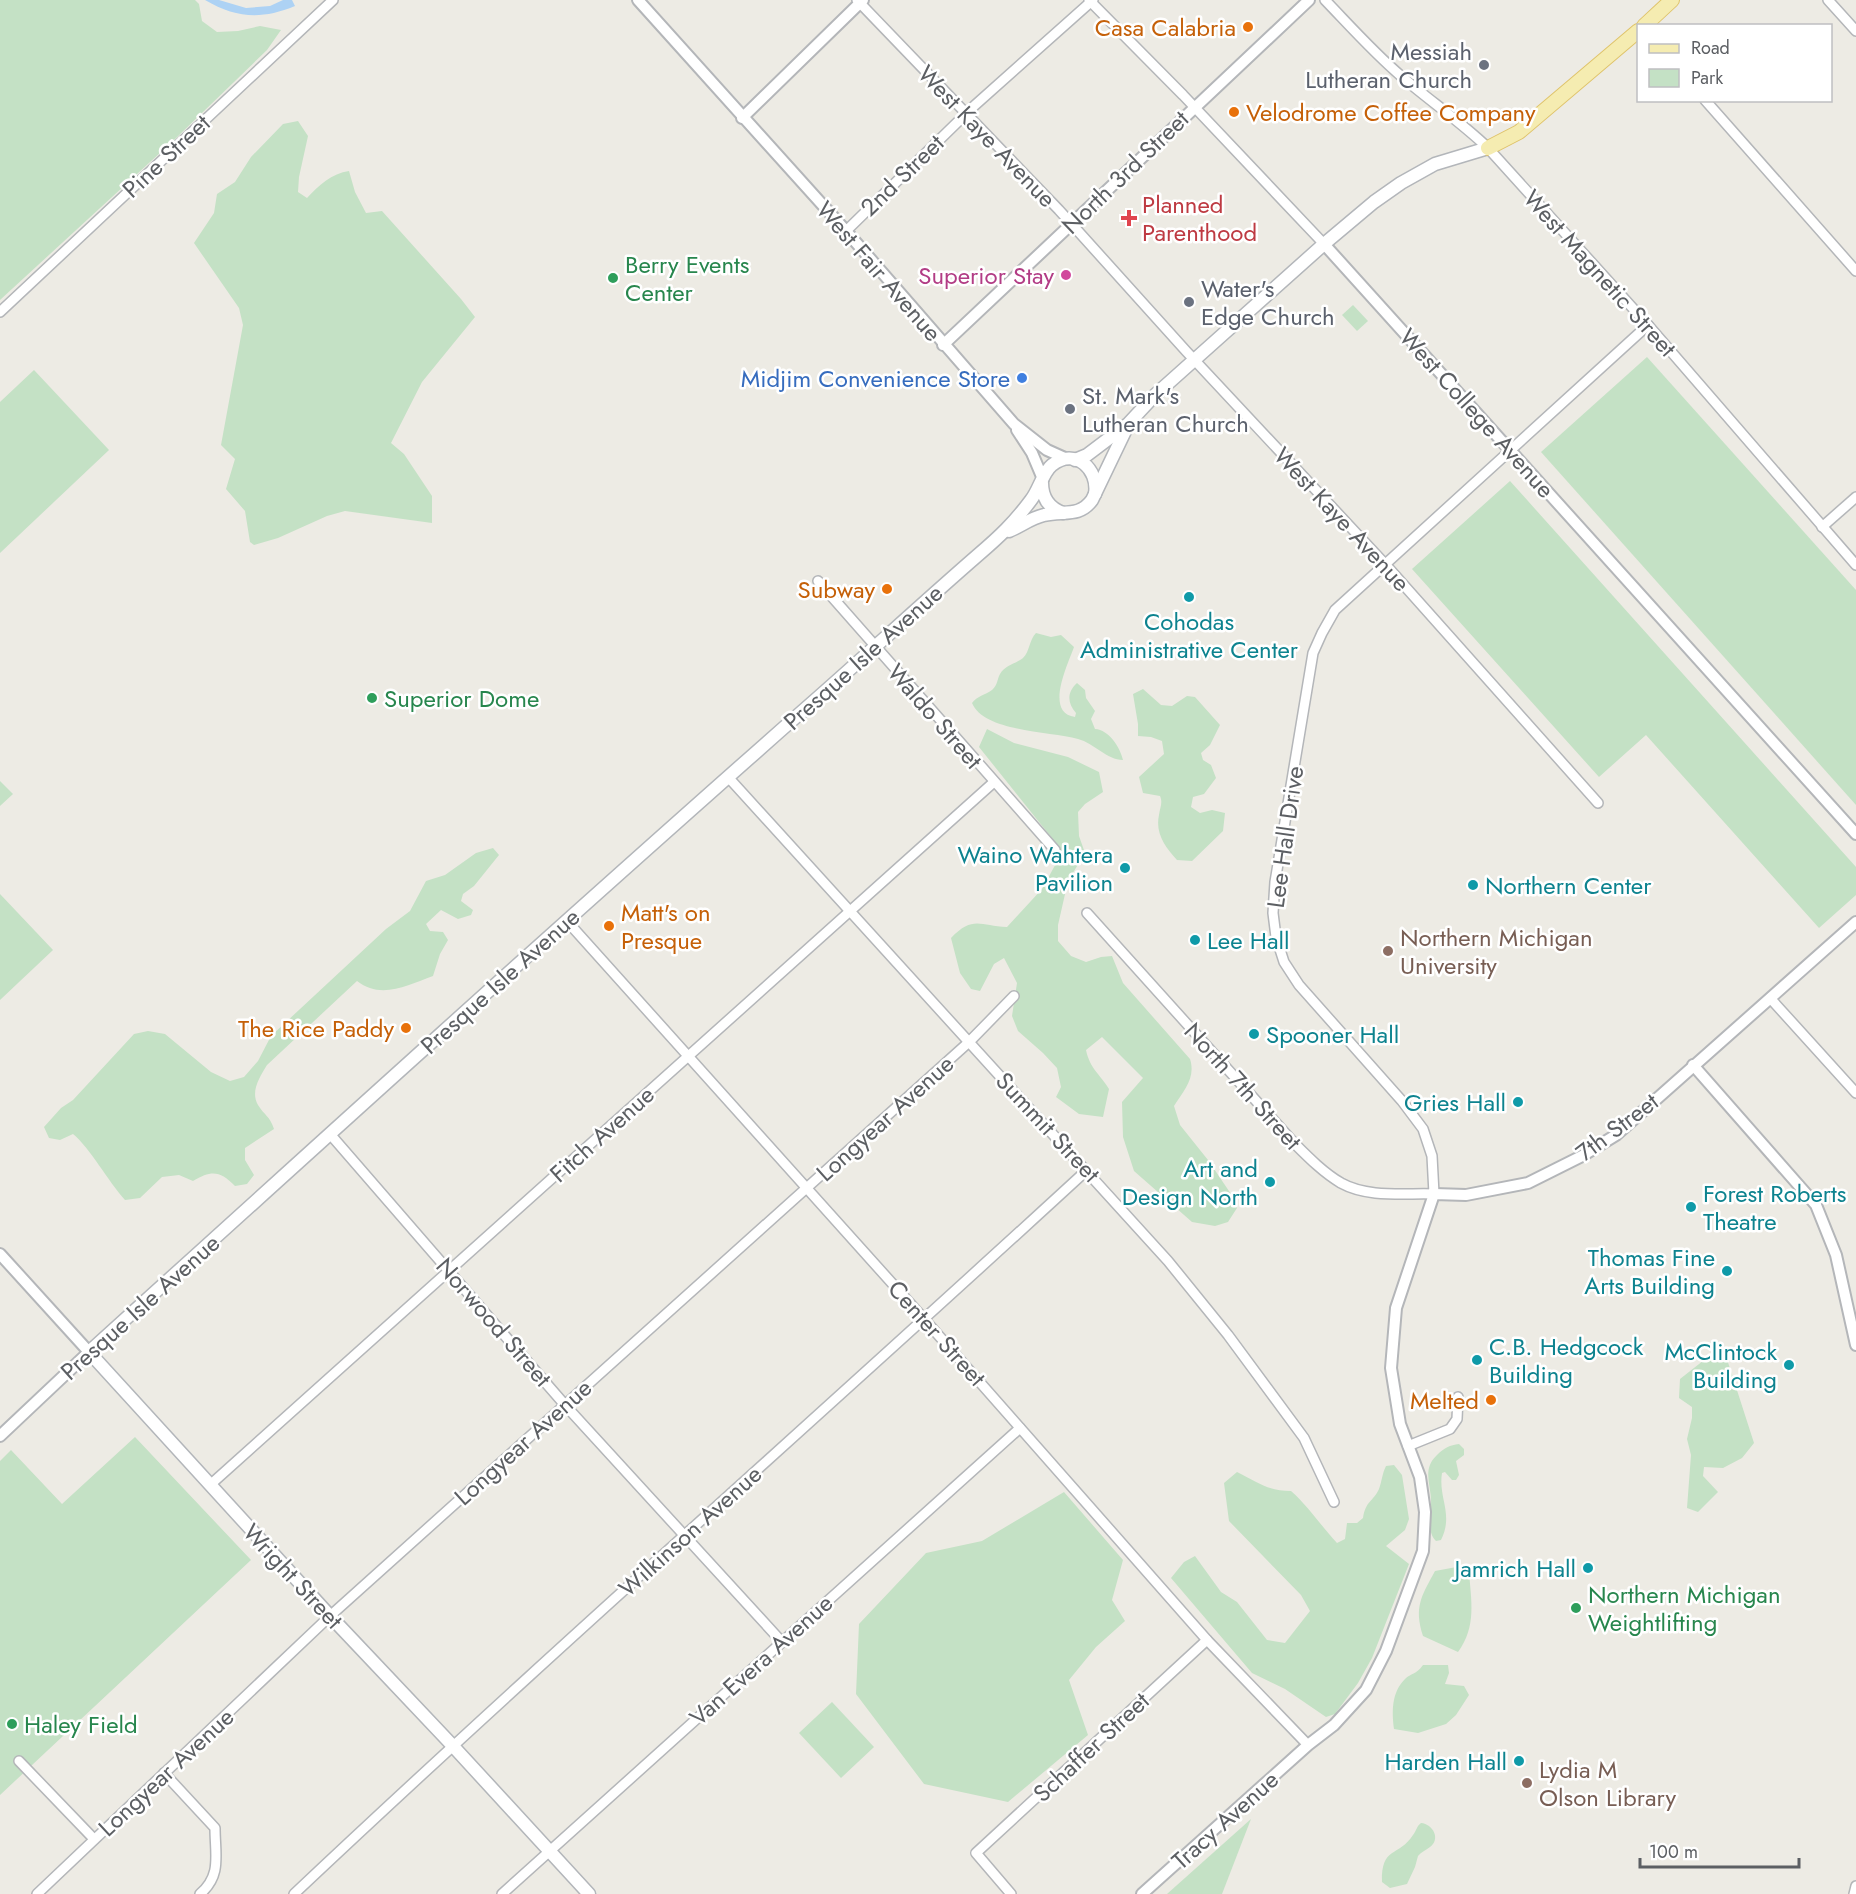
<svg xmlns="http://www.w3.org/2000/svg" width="1856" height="1894" font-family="Jost,sans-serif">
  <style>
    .green { fill: #c4e1c5 }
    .water { fill: #add2f4 }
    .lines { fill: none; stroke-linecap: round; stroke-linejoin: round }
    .minor-casing { stroke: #b4b6b9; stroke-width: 12 }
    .tertiary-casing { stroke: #b4b6b9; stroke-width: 14 }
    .secondary-casing { stroke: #b3b6ba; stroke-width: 15 }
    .primary-casing { stroke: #dfc36a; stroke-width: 16 }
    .minor { stroke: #fff; stroke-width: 9 }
    .tertiary { stroke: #fff; stroke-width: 10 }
    .secondary { stroke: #fff; stroke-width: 12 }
    .primary { stroke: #f5ecb1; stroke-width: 14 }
    .food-dot { fill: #e8710a; stroke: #fff; stroke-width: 2 }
    .worship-dot { fill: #6b7280; stroke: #fff; stroke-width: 2 }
    .health-dot { fill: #e0444e; stroke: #fff; stroke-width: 2 }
    .hotel-dot { fill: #d1479c; stroke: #fff; stroke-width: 2 }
    .leisure-dot { fill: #2e9e5b; stroke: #fff; stroke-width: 2 }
    .shop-dot { fill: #3f7fe0; stroke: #fff; stroke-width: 2 }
    .culture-dot { fill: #0f9aa8; stroke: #fff; stroke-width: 2 }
    .education-dot { fill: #8d6e63; stroke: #fff; stroke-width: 2 }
    .labels { text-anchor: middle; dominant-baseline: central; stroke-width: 5; stroke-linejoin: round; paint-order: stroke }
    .food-label { font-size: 24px; fill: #c56008; stroke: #fff; text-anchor: end }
    .worship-label { font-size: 24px; fill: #5b616d; stroke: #fff; text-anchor: start }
    .street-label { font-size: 24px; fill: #5c5f63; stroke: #fff }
    .health-label { font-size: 24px; fill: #be3a42; stroke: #fff; text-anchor: start }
    .leisure-label { font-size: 24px; fill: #27864d; stroke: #fff; text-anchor: start }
    .hotel-label { font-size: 24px; fill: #b23c85; stroke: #fff; text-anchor: end }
    .shop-label { font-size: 24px; fill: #366cbe; stroke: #fff; text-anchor: end }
    .culture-label { font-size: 24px; fill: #0d838f; stroke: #fff; text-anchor: end }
    .education-label { font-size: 24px; fill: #785e54; stroke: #fff; text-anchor: start }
  </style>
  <rect width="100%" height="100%" fill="#edebe4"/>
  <g class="green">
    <path d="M 0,0 L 195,0 L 199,4 L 202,21 L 217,32 L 238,31 L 260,26 L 281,30 L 267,50 L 174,140 L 0,300 Z"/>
    <path d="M 298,121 L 308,136 L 299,177 L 298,192 L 307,198 C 318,186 332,173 349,171 L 355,192 L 366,213 L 382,211 L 461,299 L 475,317 L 422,382 L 391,443 L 404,454 L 432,496 L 432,523 L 345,511 L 327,516 L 278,538 L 254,545 L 250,542 L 245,511 L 226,489 L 235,459 L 221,445 L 243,325 L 239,308 L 194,243 L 214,213 L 217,194 L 235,182 L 251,157 L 283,124 Z"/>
    <path d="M 1353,305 L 1368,321 L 1357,331 L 1342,315 Z"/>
    <path d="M 1647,357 L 1856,590 L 1856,805 L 1541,452 Z"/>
    <path d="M 34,370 L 109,450 L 0,553 L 0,402 Z"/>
    <path d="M 1510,481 L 1856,867 L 1856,895 L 1819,928 L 1646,735 L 1599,777 L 1412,569 Z"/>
    <path d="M 1036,633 L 1051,637 L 1061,635 L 1074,647 C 1068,664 1044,713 1075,717 L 1076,713 C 1067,703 1067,692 1077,683 L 1085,690 L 1086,698 L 1095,711 L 1091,719 L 1095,729 C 1109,730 1120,747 1123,760 C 1107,760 1094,743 1078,739 C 1050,731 984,732 972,703 C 977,696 985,695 992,690 C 998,685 997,679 1000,674 C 1006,664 1016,664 1023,658 C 1030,651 1029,640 1036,633 Z"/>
    <path d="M 1143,689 L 1161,705 L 1172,706 L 1187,696 L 1195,697 L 1220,725 L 1210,745 L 1201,753 L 1203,760 L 1211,765 L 1216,778 L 1204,794 L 1193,797 L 1191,807 L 1200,813 L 1212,810 L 1225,813 L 1223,831 L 1192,861 L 1177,860 C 1165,847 1155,833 1159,815 C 1160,807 1163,803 1160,796 L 1143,793 L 1139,777 L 1164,754 L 1162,741 L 1151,737 L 1138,736 L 1138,724 L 1133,694 Z"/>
    <path d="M 987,729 L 1014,743 L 1068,757 L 1099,772 L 1103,792 L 1085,804 L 1078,812 L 1079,836 L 1085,853 L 1068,881 L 1058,925 L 1058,941 L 1071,956 L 1086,962 L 1101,957 L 1112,956 L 1123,983 L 1190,1059 C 1196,1078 1184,1090 1174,1106 L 1180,1125 L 1208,1160 L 1231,1194 L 1237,1208 L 1228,1222 L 1215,1226 L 1192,1222 L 1134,1171 L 1123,1137 L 1122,1102 L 1143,1078 L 1102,1037 L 1086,1050 C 1090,1069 1100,1074 1109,1089 L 1103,1117 L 1079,1114 L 1056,1097 L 1061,1087 L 1057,1068 L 1043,1053 L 1018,1031 L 1012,1016 L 1017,983 L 1004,958 L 994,964 L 980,991 L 971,989 L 960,973 L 951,938 C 973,915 980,926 1007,927 L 1042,889 L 1059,858 L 1051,837 L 979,747 Z"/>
    <path d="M 0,781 L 13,794 L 0,806 Z"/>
    <path d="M 493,848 L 499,855 L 474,886 L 463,894 L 461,901 L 473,910 L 471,915 L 458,919 L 441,910 L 426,924 L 430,931 L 443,932 L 448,940 L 440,954 L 433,976 C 408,985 381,1000 357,981 L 267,1065 C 260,1077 250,1091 258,1105 C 264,1115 270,1116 274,1129 L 245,1148 L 245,1160 L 254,1175 L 247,1184 L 235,1186 C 220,1171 212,1170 193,1181 L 179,1175 L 162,1177 L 140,1198 L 125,1200 C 108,1181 90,1148 73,1134 L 60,1140 L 49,1138 L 44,1127 L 61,1108 L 73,1100 L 134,1034 L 148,1031 L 165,1034 L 211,1072 L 230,1081 L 244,1077 L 258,1061 L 271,1036 L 386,929 L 410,911 L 426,881 L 445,875 L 476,853 Z"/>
    <path d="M 0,894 L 53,950 L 0,1000 Z"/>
    <path d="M 1713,1353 L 1725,1353 L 1754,1443 L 1742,1458 L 1723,1468 L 1704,1467 L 1703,1476 L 1718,1492 L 1698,1512 L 1687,1508 L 1691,1455 L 1687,1439 L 1692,1418 L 1692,1407 L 1679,1398 L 1680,1379 Z"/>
    <path d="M 135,1437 L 251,1560 L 0,1795 L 0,1461 L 11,1450 L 62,1504 Z"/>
    <path d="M 1459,1444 L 1464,1449 L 1464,1455 L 1456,1461 L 1459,1475 L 1456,1480 L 1452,1480 L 1445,1472 L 1442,1473 C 1438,1498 1454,1514 1441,1540 L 1436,1541 C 1427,1532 1430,1516 1431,1504 C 1432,1486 1421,1470 1437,1455 C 1444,1448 1450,1445 1459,1444 Z"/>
    <path d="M 1394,1465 L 1402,1475 L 1409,1519 L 1405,1530 L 1386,1546 L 1409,1564 L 1372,1658 L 1358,1683 L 1335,1714 L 1326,1717 L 1285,1689 L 1252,1673 L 1171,1578 L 1184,1562 L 1195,1556 L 1221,1592 L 1237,1602 L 1267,1640 L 1285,1643 L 1310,1611 L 1301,1595 L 1229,1521 L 1224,1483 L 1237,1472 C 1257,1482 1268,1491 1291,1491 C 1309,1507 1321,1526 1337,1543 L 1345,1539 L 1347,1523 L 1357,1523 L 1363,1518 C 1366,1500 1373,1502 1379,1489 C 1382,1481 1382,1474 1386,1466 Z"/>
    <path d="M 1064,1492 L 1123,1560 L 1112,1600 L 1125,1621 L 1096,1647 L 1069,1680 L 1088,1735 L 1008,1802 L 924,1784 L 856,1694 L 859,1624 L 926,1553 L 982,1541 Z"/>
    <path d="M 1462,1566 L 1469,1571 C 1471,1601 1477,1626 1458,1652 L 1423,1636 C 1414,1607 1421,1597 1435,1571 Z"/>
    <path d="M 1423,1665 L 1448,1665 L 1449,1673 L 1445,1684 L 1464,1686 L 1469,1695 L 1456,1715 L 1446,1724 L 1418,1733 L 1394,1729 C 1392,1712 1391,1693 1405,1679 C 1411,1673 1416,1675 1423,1665 Z"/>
    <path d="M 832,1702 L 874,1747 L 841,1778 L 799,1733 Z"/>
    <path d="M 1251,1819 L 1222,1894 L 1167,1894 Z"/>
    <path d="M 1421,1823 C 1433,1824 1441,1839 1430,1847 C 1425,1851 1421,1852 1418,1856 L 1415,1867 L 1407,1884 L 1390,1888 L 1382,1882 C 1381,1846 1399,1857 1413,1835 C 1417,1830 1416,1827 1421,1823 Z"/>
  </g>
  <path class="water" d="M 205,0 L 219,0 L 246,8 L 270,6 L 283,0 L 292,0 L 295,6 C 261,20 236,18 205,0 Z"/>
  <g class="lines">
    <defs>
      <g id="minor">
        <path d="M 857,0 L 1059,210 L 1186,351 L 1385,564 L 1598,803"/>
        <path d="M 1089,0 L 1183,95 L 1324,244"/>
        <path d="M 1325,0 C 1350,26 1374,53 1401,76 C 1430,101 1461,122 1488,148 L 1648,325 L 1856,565"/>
        <path d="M 1828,0 L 1856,31"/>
        <path d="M 1705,100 L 1856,271"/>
        <path d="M 846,231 L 974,106 L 1093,0"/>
        <path d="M 0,312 L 333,0"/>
        <path d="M 1822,527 L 1856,497"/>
        <path d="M 818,581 L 1055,850"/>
        <path d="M 728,777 L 1168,1261 L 1228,1335 L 1304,1438 L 1334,1502"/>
        <path d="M 1087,913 L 1295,1144 C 1309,1158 1324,1173 1341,1183 C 1368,1198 1404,1193 1434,1194 L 1432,1156 L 1423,1129 L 1402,1101 L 1299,985 L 1284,962 L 1276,937 L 1273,913 L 1275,882 L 1313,653 L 1322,633 L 1335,610 L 1648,325"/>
        <path d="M 566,920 L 925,1320 L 1207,1640 L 1308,1745"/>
        <path d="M 1770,998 L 1856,1093"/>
        <path d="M 330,1134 L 565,1405 L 781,1641"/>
        <path d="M 1408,1446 L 1450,1429 L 1457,1419 L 1458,1397"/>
        <path d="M 210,1485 L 994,782"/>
        <path d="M 19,1761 L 94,1839"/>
        <path d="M 164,1773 L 215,1828 C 215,1855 222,1875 200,1894"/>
        <path d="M 37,1894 L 330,1616 L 969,1042 L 1014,996"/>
        <path d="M 294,1894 C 554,1649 823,1413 1087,1170"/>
        <path d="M 502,1894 L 1020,1428"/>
        <path d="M 1011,1894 L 976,1853 L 1207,1640"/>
        <path d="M 1854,1894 L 1856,1886"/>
      </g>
      <g id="tertiary">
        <path d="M 638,0 L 846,231 L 1014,424 L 1047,450 L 1067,459"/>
        <path d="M 742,118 L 863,0"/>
        <path d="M 1324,244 L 1856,834"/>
        <path d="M 943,345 L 1309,0"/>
        <path d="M 1017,430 L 1032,453 L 1043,479"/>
        <path d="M 1693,1065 L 1816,1205 L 1836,1255 L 1856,1345"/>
        <path d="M 0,1254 L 89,1352 L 0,1436"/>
        <path d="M 1142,1894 L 1308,1745 L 1334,1725 L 1366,1690 L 1386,1651 L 1423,1551 L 1425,1512 L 1420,1477 L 1400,1424 L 1391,1368 L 1396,1308 L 1434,1194 L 1466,1195 L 1528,1183 L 1582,1156 L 1616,1135 L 1856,922"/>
      </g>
      <g id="secondary">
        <path d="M 1075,460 L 1087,455 L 1128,424 L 1155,395 L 1324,244 L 1374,202 L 1401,183 L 1435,164 L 1488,148"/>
        <path d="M 1042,483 C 1042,498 1049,508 1063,513"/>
        <path d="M 1009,531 C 1021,526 1031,518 1044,515 C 1063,510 1079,518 1092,500 L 1128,425"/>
        <path d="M 589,1894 L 452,1745 L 330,1616 L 89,1352 C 324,1139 559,926 797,716 C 858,663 917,608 978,555 C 999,537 1014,523 1031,500 C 1039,490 1043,472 1052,465 C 1075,447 1099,469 1095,494"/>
      </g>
      <g id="primary">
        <path d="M 1644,26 L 1672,0"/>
        <path d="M 1488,148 L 1519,132 L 1638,31"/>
      </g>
    </defs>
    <use href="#minor" class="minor-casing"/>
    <use href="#tertiary" class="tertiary-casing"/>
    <use href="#secondary" class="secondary-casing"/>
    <use href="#primary" class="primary-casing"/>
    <use href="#minor" class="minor"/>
    <use href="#tertiary" class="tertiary"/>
    <use href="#secondary" class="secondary"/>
    <use href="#primary" class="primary"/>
  </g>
  <g class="food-dot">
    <circle cx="1248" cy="27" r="6"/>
    <circle cx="1234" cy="112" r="6"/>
    <circle cx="887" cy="589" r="6"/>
    <circle cx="609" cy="926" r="6"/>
    <circle cx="406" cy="1028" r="6"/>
    <circle cx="1491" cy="1400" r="6"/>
  </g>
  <g class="worship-dot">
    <circle cx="1484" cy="65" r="6"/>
    <circle cx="1189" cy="302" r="6"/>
    <circle cx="1070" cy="409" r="6"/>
  </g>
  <path class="health-dot" d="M1126 209h6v6h6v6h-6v6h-6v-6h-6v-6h6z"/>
  <circle class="hotel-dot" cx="1066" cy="275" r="6"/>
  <g class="leisure-dot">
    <circle cx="613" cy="278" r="6"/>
    <circle cx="372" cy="698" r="6"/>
    <circle cx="1576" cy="1608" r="6"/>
    <circle cx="12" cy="1724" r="6"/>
  </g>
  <circle class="shop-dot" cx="1022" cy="378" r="6"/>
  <g class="culture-dot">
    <circle cx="1189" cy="597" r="6"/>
    <circle cx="1125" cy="868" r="6"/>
    <circle cx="1473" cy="885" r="6"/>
    <circle cx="1195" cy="940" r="6"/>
    <circle cx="1254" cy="1034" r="6"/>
    <circle cx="1518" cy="1102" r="6"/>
    <circle cx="1270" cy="1182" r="6"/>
    <circle cx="1691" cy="1207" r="6"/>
    <circle cx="1727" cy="1271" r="6"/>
    <circle cx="1477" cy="1360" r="6"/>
    <circle cx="1789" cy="1365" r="6"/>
    <circle cx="1588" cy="1568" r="6"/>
    <circle cx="1519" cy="1761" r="6"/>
  </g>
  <g class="education-dot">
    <circle cx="1388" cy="951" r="6"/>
    <circle cx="1527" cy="1783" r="6"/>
  </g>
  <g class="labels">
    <g class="food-label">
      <text x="1236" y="27">Casa Calabria</text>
      <text x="1246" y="112" text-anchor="start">Velodrome Coffee Company</text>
      <text x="875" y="589">Subway</text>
      <text x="621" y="912" text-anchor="start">Matt's on<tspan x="621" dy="28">Presque</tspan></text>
      <text x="394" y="1028">The Rice Paddy</text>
      <text x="1479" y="1400">Melted</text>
    </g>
    <g class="worship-label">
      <text x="1472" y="51" text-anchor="end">Messiah<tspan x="1472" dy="28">Lutheran Church</tspan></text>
      <text x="1201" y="288">Water's<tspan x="1201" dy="28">Edge Church</tspan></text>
      <text x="1082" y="395">St. Mark's<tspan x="1082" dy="28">Lutheran Church</tspan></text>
    </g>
    <g class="street-label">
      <text transform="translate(987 136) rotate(46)">West Kaye Avenue</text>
      <text transform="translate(166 156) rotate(-43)">Pine Street</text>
      <text transform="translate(1125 172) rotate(-44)">North 3rd Street</text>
      <text transform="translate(902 175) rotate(-44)">2nd Street</text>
      <text transform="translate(879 271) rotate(49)">West Fair Avenue</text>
      <text transform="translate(1600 273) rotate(48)">West Magnetic Street</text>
      <text transform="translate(1477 413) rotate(48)">West College Avenue</text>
      <text transform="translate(1342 519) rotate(47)">West Kaye Avenue</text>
      <text transform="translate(863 657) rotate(-42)">Presque Isle Avenue</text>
      <text transform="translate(935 716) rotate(49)">Waldo Street</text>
      <text transform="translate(1285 837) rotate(-82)">Lee Hall Drive</text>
      <text transform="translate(500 981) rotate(-42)">Presque Isle Avenue</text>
      <text transform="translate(1243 1086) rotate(48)">North 7th Street</text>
      <text transform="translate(885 1118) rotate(-42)">Longyear Avenue</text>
      <text transform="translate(1048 1127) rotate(47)">Summit Street</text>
      <text transform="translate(1617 1127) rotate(-37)">7th Street</text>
      <text transform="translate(602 1134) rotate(-42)">Fitch Avenue</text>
      <text transform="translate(140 1307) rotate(-42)">Presque Isle Avenue</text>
      <text transform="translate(494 1322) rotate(49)">Norwood Street</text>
      <text transform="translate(937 1333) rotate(48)">Center Street</text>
      <text transform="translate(523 1442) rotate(-42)">Longyear Avenue</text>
      <text transform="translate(690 1531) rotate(-42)">Wilkinson Avenue</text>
      <text transform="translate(293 1576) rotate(47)">Wright Street</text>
      <text transform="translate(761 1660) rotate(-42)">Van Evera Avenue</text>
      <text transform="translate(1091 1747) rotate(-43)">Schaffer Street</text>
      <text transform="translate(166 1772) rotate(-43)">Longyear Avenue</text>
      <text transform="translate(1225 1820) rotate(-42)">Tracy Avenue</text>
    </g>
    <g class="health-label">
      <text x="1142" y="204">Planned<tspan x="1142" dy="28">Parenthood</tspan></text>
    </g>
    <g class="leisure-label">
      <text x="625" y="264">Berry Events<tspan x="625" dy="28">Center</tspan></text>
      <text x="384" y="698">Superior Dome</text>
      <text x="1588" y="1594">Northern Michigan<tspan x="1588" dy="28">Weightlifting</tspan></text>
      <text x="24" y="1724">Haley Field</text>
    </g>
    <g class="hotel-label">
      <text x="1054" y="275">Superior Stay</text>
    </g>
    <g class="shop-label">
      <text x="1010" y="378">Midjim Convenience Store</text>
    </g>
    <g class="culture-label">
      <text x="1189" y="621" text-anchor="middle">Cohodas<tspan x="1189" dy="28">Administrative Center</tspan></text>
      <text x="1113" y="854">Waino Wahtera<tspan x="1113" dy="28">Pavilion</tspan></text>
      <text x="1485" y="885" text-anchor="start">Northern Center</text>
      <text x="1207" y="940" text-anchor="start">Lee Hall</text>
      <text x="1266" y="1034" text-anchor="start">Spooner Hall</text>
      <text x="1506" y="1102">Gries Hall</text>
      <text x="1258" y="1168">Art and<tspan x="1258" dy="28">Design North</tspan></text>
      <text x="1703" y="1193" text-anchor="start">Forest Roberts<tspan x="1703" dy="28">Theatre</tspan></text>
      <text x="1715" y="1257">Thomas Fine<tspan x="1715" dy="28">Arts Building</tspan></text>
      <text x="1489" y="1346" text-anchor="start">C.B. Hedgcock<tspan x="1489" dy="28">Building</tspan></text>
      <text x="1777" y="1351">McClintock<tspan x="1777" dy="28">Building</tspan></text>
      <text x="1576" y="1568">Jamrich Hall</text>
      <text x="1507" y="1761">Harden Hall</text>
    </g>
    <g class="education-label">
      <text x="1400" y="937">Northern Michigan<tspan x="1400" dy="28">University</tspan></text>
      <text x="1539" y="1769">Lydia M<tspan x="1539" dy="28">Olson Library</tspan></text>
    </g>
  </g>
  <rect x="1637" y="24" width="195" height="78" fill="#ffffff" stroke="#bebfc1" stroke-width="1.5"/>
  <rect x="1649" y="44" width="30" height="9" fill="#f5ecb1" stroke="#bebfc1" stroke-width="1.5"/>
  <text x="1691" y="54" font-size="18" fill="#5c5f63">Road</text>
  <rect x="1649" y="69" width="30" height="18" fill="#c4e1c5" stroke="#bebfc1" stroke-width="1.5"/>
  <text x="1691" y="84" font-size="18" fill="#5c5f63">Park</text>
  <path d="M1640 1858v9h159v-9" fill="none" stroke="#5c5f63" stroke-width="3"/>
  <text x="1649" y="1858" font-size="18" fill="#5c5f63" stroke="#ffffff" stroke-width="4.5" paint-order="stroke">100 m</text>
</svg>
